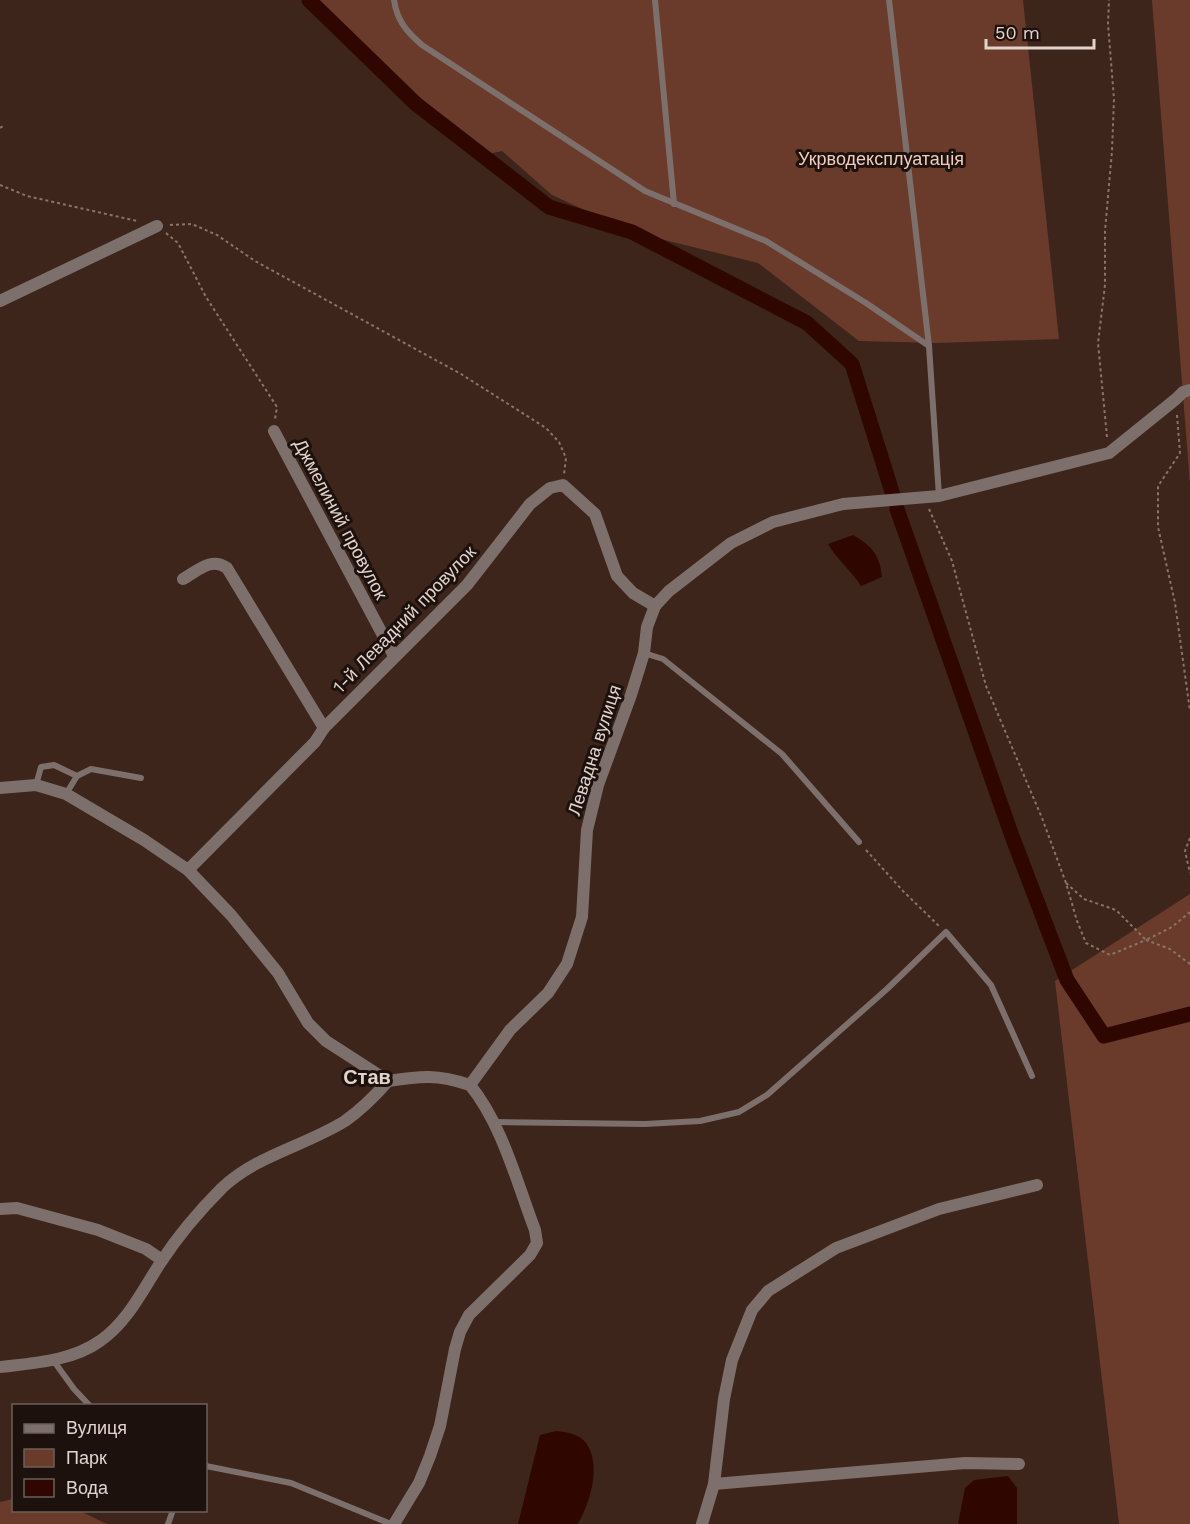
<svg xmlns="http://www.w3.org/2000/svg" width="1190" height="1524" font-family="'Work Sans',sans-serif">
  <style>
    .green { fill: #6a3b2a }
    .water { fill: #2f0700 }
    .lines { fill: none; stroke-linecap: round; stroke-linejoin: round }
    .canal { stroke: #2f0700; stroke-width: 15 }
    .path { stroke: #88746c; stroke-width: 2; stroke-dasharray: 3 3; stroke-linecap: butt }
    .lane { stroke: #7d706c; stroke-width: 6 }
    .street { stroke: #7d706c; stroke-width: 12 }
    .labels { text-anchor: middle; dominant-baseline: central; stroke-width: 6; stroke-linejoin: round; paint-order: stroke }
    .park-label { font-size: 18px; fill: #f2cdbf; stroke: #1c110d }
    .street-label { font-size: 18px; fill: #e3d3cd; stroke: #1c110d }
    .neighbourhood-label { font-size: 20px; font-weight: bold; fill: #e3d3cd; stroke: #1c110d }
  </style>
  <rect width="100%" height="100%" fill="#3d251c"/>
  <g class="green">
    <path d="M 315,0 L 1023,0 L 1059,339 L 936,343 L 859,341 L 758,263 L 632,232 L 552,195 L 502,151 L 483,155 L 416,104 L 357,46 Z"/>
    <path d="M 1152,0 L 1190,0 L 1190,484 Z"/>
    <path d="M 1190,894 L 1190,1524 L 1119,1524 L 1055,981 Z"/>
    <path d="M 13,1499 L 14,1510 L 80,1511 L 107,1524 L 0,1524 L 0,1502 Z"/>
  </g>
  <g class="water">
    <path d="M 853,535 C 872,546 880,555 882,577 L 861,586 C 851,570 837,560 828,544 Z"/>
    <path d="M 556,1431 C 566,1432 580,1434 586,1443 C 602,1465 590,1503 578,1524 L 518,1524 L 540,1435 Z"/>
    <path d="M 1008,1476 L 1017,1488 L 1017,1524 L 958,1524 L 965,1488 L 974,1480 Z"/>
  </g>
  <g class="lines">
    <g class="canal">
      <path d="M 309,0 L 416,104 L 549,207 L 632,232 L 807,323 L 852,364 L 893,495"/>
      <path d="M 897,509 L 1012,836 L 1067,980 L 1104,1036 L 1190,1014"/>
    </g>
    <g class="path">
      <path d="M 0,128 L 5,125"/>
      <path d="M 0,185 L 27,196 L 137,221"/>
      <path d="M 170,225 L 192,224 L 217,235 L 255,261 L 461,374 L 546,428 L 559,442 L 566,458 L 564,474"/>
      <path d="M 166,233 L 178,243 L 206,297 L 277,407 L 275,419"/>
      <path d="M 1177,415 L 1180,453 L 1158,486 L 1158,527 L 1175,603 L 1190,711"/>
      <path d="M 1107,437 L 1098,343 L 1105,285 L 1105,231 L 1112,151 L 1114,99 L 1108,24 L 1109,0"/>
      <path d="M 929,509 L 952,561 L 986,686 L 1042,818 L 1066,883 L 1077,921 L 1086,943 L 1110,955 L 1146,940 L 1170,949 L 1190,964"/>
      <path d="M 1190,838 L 1185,851 L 1190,873"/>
      <path d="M 866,850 L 903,891 L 939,926"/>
      <path d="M 1066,883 L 1084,899 L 1116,910 L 1146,940 L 1172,927 L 1190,912"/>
    </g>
    <g class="lane">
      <path d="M 394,0 C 397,21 407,32 422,45 L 645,191 L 766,241 L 866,303 L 929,346"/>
      <path d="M 655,0 L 674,204"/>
      <path d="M 889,0 L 929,346 L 939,496"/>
      <path d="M 644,653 L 663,659 L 782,754 L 859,842"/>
      <path d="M 77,776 L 91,769 L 141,778"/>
      <path d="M 36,785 L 41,767 L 54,765 L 77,776 L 66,794"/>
      <path d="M 494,1122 L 645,1124 L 700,1121 L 739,1112 L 767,1095 L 887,989 L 946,932 L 991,985 L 1032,1076"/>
      <path d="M 53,1360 L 74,1389 L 90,1406"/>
      <path d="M 206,1466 L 291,1483 L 391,1524"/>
      <path d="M 168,1524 L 173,1510"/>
    </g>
    <g class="street">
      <path d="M 0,301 L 157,226"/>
      <path d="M 274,431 L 394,656"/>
      <path d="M 183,579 C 199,570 211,557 227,568 L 324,728"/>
      <path d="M 0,788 L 36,785 L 66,794 L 144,840 L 188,870 L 231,915 L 278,973 L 308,1023 L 326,1041 L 388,1081"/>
      <path d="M 188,870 L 315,742 L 324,728 L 467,585 L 530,504 L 550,488 L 563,485 L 595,514 L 617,576 L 633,593 L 655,606"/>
      <path d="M 388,1081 C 421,1076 437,1074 470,1085"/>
      <path d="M 0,1209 L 17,1208 L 98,1230 L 146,1249 L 162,1260"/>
      <path d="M 0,1367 C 34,1363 72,1361 100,1341 C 128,1322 143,1289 161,1262 C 178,1236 200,1210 222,1188 C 257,1155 305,1146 345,1121 C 362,1109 375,1096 388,1081"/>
      <path d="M 714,1484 L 965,1463 L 1019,1464"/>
      <path d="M 394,1524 L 419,1483 L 430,1456 L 440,1426 L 455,1349 L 460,1332 L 469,1315 L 530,1255 L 537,1243 L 535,1230 C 517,1183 502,1124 470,1085 L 510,1030 L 548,993 L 567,964 L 582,917 L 587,830 L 598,785 L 631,695 L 644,653 L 647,627 L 655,606 L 669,591 L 731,543 L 773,522 L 843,504 L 939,496 L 1109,453 L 1176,399 L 1183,392 L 1190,390"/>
      <path d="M 702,1524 L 714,1484 L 724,1399 L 732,1360 L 752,1310 L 768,1291 L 836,1248 L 939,1209 L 1037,1185"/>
    </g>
  </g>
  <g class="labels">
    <g class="park-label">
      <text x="881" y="158">Укрводексплуатація</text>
    </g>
    <g class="street-label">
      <text transform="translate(341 519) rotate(62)">Джмелиний провулок</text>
      <text transform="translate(404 619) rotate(-46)">1-й Левадний провулок</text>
      <text transform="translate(594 750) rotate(-72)">Левадна вулиця</text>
    </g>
    <g class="neighbourhood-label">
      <text x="367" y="1077">Став</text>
    </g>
  </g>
  <rect x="12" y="1404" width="195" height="108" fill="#1c110d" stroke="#6c5f5a" stroke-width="1.5"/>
  <rect x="24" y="1424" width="30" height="9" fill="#7d706c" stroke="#6c5f5a" stroke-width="1.5"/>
  <text x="66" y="1434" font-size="18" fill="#e3d3cd">Вулиця</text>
  <rect x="24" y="1449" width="30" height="18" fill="#6a3b2a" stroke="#6c5f5a" stroke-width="1.5"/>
  <text x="66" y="1464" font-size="18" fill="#e3d3cd">Парк</text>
  <rect x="24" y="1479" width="30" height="18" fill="#2f0700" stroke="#6c5f5a" stroke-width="1.5"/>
  <text x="66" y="1494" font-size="18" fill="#e3d3cd">Вода</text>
  <path d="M986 39v9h108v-9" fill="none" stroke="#e3d3cd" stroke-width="3"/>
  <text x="995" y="39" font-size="18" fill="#e3d3cd" stroke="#1c110d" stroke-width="4.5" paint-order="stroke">50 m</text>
</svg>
